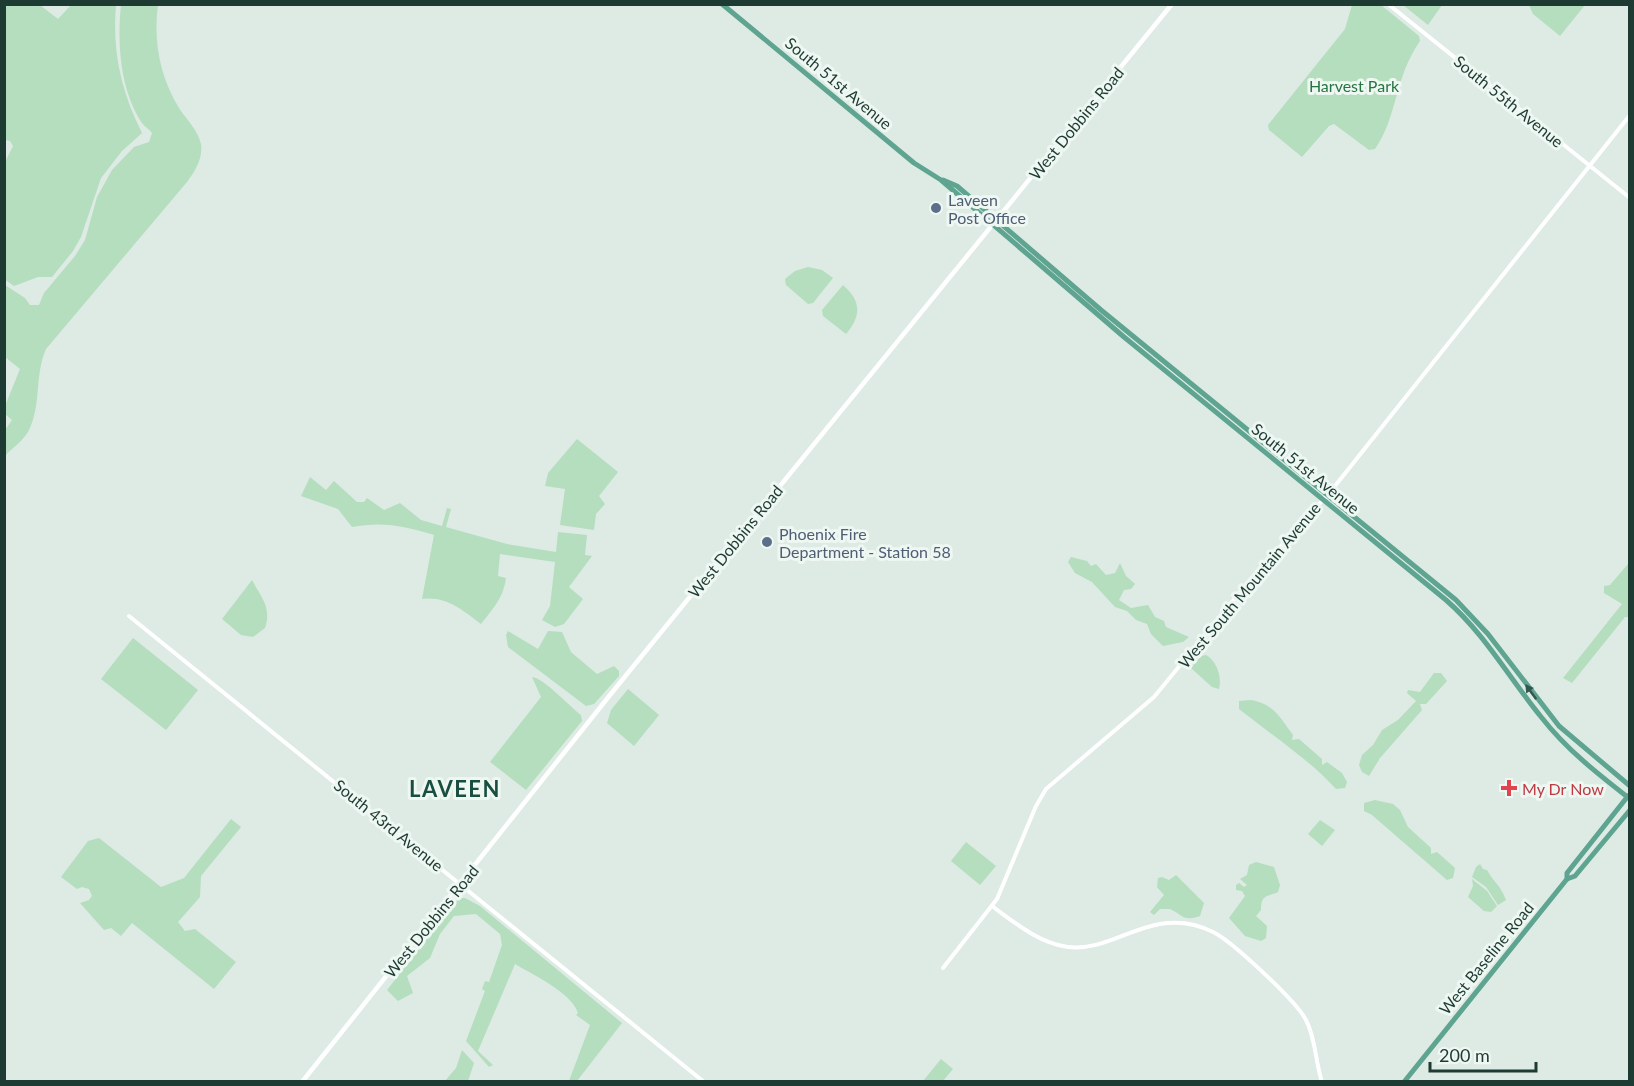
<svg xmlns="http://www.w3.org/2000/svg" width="1634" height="1086" font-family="Lato,sans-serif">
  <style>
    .green { fill: #b4debe }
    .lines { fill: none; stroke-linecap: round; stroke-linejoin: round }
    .tertiary { stroke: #fff; stroke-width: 4 }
    .secondary { stroke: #fff; stroke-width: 4.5 }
    .primary { stroke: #5ea490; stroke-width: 5 }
    .oneway { fill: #315a4f }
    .service-dot { fill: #5c6f8a; stroke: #eef7f2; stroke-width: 2 }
    .health-dot { fill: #e0444e; stroke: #eef7f2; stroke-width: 2 }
    .labels { text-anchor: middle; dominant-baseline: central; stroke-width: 6; stroke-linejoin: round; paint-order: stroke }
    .street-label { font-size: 16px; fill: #1e3b33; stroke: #eef7f2 }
    .park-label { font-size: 16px; fill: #257542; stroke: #eef7f2 }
    .service-label { font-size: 16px; fill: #4e5e75; stroke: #eef7f2; text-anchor: start }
    .health-label { font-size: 16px; fill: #be3a42; stroke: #eef7f2; text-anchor: start }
    .district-label { font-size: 22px; font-weight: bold; letter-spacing: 1.5px; fill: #184f40; stroke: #eef7f2 }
  </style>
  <rect width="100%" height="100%" fill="#ddebe4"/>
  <g class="green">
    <path d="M 5,4 L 40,5 L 58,19 L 71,5 L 116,5 C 112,52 121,91 142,133 L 122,151 L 101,178 L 81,237 L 73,251 L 52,277 L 38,277 L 14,286 L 4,279 L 5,162 L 13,146 L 10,141 L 5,140 Z"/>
    <path d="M 121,5 L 158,5 C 153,41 160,77 179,108 C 186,119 198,130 201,144 C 203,159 195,171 187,182 L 46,349 C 34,376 42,406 28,432 C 22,442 12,448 5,456 L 5,430 L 12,420 L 5,414 L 5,406 L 20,369 L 5,357 L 5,285 L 25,298 L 30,305 L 39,305 L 44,293 L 75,256 L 85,240 L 97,197 L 112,170 L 134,147 L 149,142 L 152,133 C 149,129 145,127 142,123 C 120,90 117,43 121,5 Z"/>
    <path d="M 1352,5 L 1381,5 L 1419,36 L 1420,41 C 1394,78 1398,116 1375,149 L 1369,150 L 1334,124 L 1329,126 L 1302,157 L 1269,130 L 1268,125 L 1345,29 Z"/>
    <path d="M 1403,5 L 1442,5 L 1428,25 Z"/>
    <path d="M 1529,5 L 1529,4 L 1585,5 L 1560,36 L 1533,14 Z"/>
    <path d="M 808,267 L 822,270 L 833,278 L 813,303 L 808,304 L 786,285 L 785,279 L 795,271 Z"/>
    <path d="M 843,285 C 862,302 861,316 846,334 L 823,316 L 822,310 Z"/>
    <path d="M 577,439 L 618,472 L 599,496 L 605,504 L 596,514 L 594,530 L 560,525 L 565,489 L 545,486 L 548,473 Z"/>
    <path d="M 310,477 L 326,490 L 334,481 L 357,502 L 364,502 L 367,498 L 384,510 L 400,503 L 421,520 L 442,526 L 447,508 L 451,509 L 446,527 L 507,544 L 556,552 L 558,532 L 587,535 L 585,555 L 592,556 L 569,587 L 583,599 L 564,624 L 555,627 L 542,620 L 550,606 L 555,562 L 500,554 L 498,576 L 506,578 C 504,597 492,610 481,624 C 462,610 447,596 422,599 L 434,535 C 405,526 382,521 352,527 L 338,509 L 301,496 Z"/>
    <path d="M 1629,555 L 1629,617 L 1625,617 L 1572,683 L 1563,678 L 1622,604 L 1604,593 L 1604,586 L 1610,585 L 1628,564 Z"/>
    <path d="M 1071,557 L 1087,561 L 1091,566 L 1096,564 L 1106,575 L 1115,573 L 1120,563 L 1126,576 L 1135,584 L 1131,589 L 1124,590 L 1119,600 L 1131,608 L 1148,605 L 1155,617 L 1164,621 L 1166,627 L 1189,637 L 1183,642 L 1163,646 L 1151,634 L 1147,624 L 1136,620 L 1127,611 L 1115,607 L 1092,582 L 1075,573 L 1068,562 Z"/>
    <path d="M 252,580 C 261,597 272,607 265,628 L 253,637 L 241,635 L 222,619 Z"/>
    <path d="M 508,631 L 538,649 L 548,631 L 562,632 L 571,652 L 597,674 L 614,666 L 619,671 L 619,676 L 594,704 L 586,706 L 508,647 L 506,635 Z"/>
    <path d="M 133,638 L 198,690 L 166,730 L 101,679 Z"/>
    <path d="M 1206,655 C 1217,661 1222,678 1219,689 L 1212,687 L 1191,668 L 1201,656 Z"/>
    <path d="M 1434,673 L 1441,673 L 1447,681 L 1426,704 L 1420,704 L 1422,710 L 1380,758 L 1369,776 L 1362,772 L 1359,765 L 1362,755 L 1373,745 L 1382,730 L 1398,720 L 1416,701 L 1407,693 L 1408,690 L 1420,692 Z"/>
    <path d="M 532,677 C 544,678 570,707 581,715 L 582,721 L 526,790 L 490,762 L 541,697 Z"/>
    <path d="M 628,689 L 659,715 L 634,746 L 607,723 L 611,710 Z"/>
    <path d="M 1251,700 C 1274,704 1280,718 1293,735 L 1292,740 L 1299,739 L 1322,759 L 1322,765 L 1327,762 L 1342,773 L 1347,782 L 1345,788 L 1336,789 C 1310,760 1269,733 1239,709 L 1239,701 Z"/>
    <path d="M 1375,800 L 1393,804 L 1400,810 L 1408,827 L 1431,848 L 1431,854 L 1437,852 L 1455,868 L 1453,878 L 1447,880 L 1372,815 L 1364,811 L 1364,803 Z"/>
    <path d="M 231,819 L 241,827 L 201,876 L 200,897 L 178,922 L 185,931 L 195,929 L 236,962 L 214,989 L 132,923 L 121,936 L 111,928 L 104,930 L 80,903 L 89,900 L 92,896 L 89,889 L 82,887 L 77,889 L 61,877 L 88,841 L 99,838 L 161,887 L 184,878 Z"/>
    <path d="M 1320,820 L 1335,830 L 1322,846 L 1308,834 Z"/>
    <path d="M 966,842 L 996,866 L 980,885 L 951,861 Z"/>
    <path d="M 1256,862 L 1274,867 L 1280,885 L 1278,892 C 1266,897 1261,895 1261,910 L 1256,916 L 1267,926 L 1266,938 L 1261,941 L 1245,936 L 1229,918 L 1245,896 L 1242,891 L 1236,890 L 1236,885 L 1239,883 L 1244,887 L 1247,885 L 1240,879 L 1247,875 L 1249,865 Z"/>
    <path d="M 1480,864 L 1483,869 L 1487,870 C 1494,883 1500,884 1506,900 L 1498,905 L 1486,887 L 1472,877 L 1476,867 Z"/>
    <path d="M 1176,875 L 1204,903 L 1200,916 C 1183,922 1183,915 1170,909 L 1160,909 L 1154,915 L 1150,912 L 1164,895 L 1157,887 L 1158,878 L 1162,877 L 1169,880 Z"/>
    <path d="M 1472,879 L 1487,891 L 1497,906 L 1491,912 L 1484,911 L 1468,897 L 1473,886 Z"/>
    <path d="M 459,898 L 465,898 L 480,906 L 622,1023 L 577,1081 L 569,1081 L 590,1025 L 576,1015 L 578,1013 C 571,992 533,975 515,964 L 478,1051 L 493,1065 L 489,1067 L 466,1041 L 485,991 L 482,989 L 485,981 L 489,982 L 502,945 L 500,934 L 476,914 L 454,916 L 440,934 L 430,958 L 407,976 L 413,993 L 398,1001 L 387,990 Z"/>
    <path d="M 462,1050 L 474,1063 L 468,1081 L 445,1081 L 456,1068 Z"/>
    <path d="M 941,1059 L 953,1069 L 943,1081 L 923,1081 Z"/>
  </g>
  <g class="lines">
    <g class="tertiary">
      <path d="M 1388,4 L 1630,198"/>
      <path d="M 129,616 L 704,1082"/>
      <path d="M 992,906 C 1015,923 1039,943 1068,947 C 1101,951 1129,929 1160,924 C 1178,921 1197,924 1213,932 C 1233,942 1296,1001 1306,1020 C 1316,1039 1315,1061 1322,1082"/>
      <path d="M 943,968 L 997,899 L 1036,806 L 1046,789 L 1154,697 L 1250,580 L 1331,491 L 1630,115"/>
    </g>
    <path class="secondary" d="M 302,1082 L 610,695 L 1172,4"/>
    <g class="primary">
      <path d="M 722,4 L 914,163 L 941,180 L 1124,337 L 1446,600 C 1485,634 1509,678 1542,718 C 1567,750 1598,774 1630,799"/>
      <path d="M 943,180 L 957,186 L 1101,310 L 1456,600 L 1488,634 L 1559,726 L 1630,786"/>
      <path d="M 1567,879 L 1567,873 L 1628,796"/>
      <path d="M 1404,1082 L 1567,879 L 1575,876 L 1630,810"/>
    </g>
  </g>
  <defs><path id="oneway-solid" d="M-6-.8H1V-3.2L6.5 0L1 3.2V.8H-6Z" transform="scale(1.5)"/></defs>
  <use class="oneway" href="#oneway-solid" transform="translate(1531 692) rotate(-126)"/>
  <g class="service-dot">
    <circle cx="936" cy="208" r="6"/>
    <circle cx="767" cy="542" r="6"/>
  </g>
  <path class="health-dot" d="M1506 779h6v6h6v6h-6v6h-6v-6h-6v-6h6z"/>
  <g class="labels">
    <g class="street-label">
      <text transform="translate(839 83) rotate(40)">South 51st Avenue</text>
      <text transform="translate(1509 101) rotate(39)">South 55th Avenue</text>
      <text transform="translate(1076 123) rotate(-51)">West Dobbins Road</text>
      <text transform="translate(1306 468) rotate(39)">South 51st Avenue</text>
      <text transform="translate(735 541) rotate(-51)">West Dobbins Road</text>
      <text transform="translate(1249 585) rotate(-50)">West South Mountain Avenue</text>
      <text transform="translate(389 825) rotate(39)">South 43rd Avenue</text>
      <text transform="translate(431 921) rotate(-51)">West Dobbins Road</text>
      <text transform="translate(1486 958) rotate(-51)">West Baseline Road</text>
    </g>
    <g class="park-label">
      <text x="1354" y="85">Harvest Park</text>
    </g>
    <g class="service-label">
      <text x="948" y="199">Laveen<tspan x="948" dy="18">Post Office</tspan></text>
      <text x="779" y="533">Phoenix Fire<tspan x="779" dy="18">Department - Station 58</tspan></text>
    </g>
    <g class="health-label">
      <text x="1522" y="788">My Dr Now</text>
    </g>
    <g class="district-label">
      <text x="455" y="788">LAVEEN</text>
    </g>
  </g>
  <rect width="1634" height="1086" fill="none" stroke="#1e3b33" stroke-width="12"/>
  <path d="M1430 1062v9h106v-9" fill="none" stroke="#1e3b33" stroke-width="3"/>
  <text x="1439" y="1062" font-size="18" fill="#1e3b33" stroke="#eef7f2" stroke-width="4.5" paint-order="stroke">200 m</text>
</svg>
